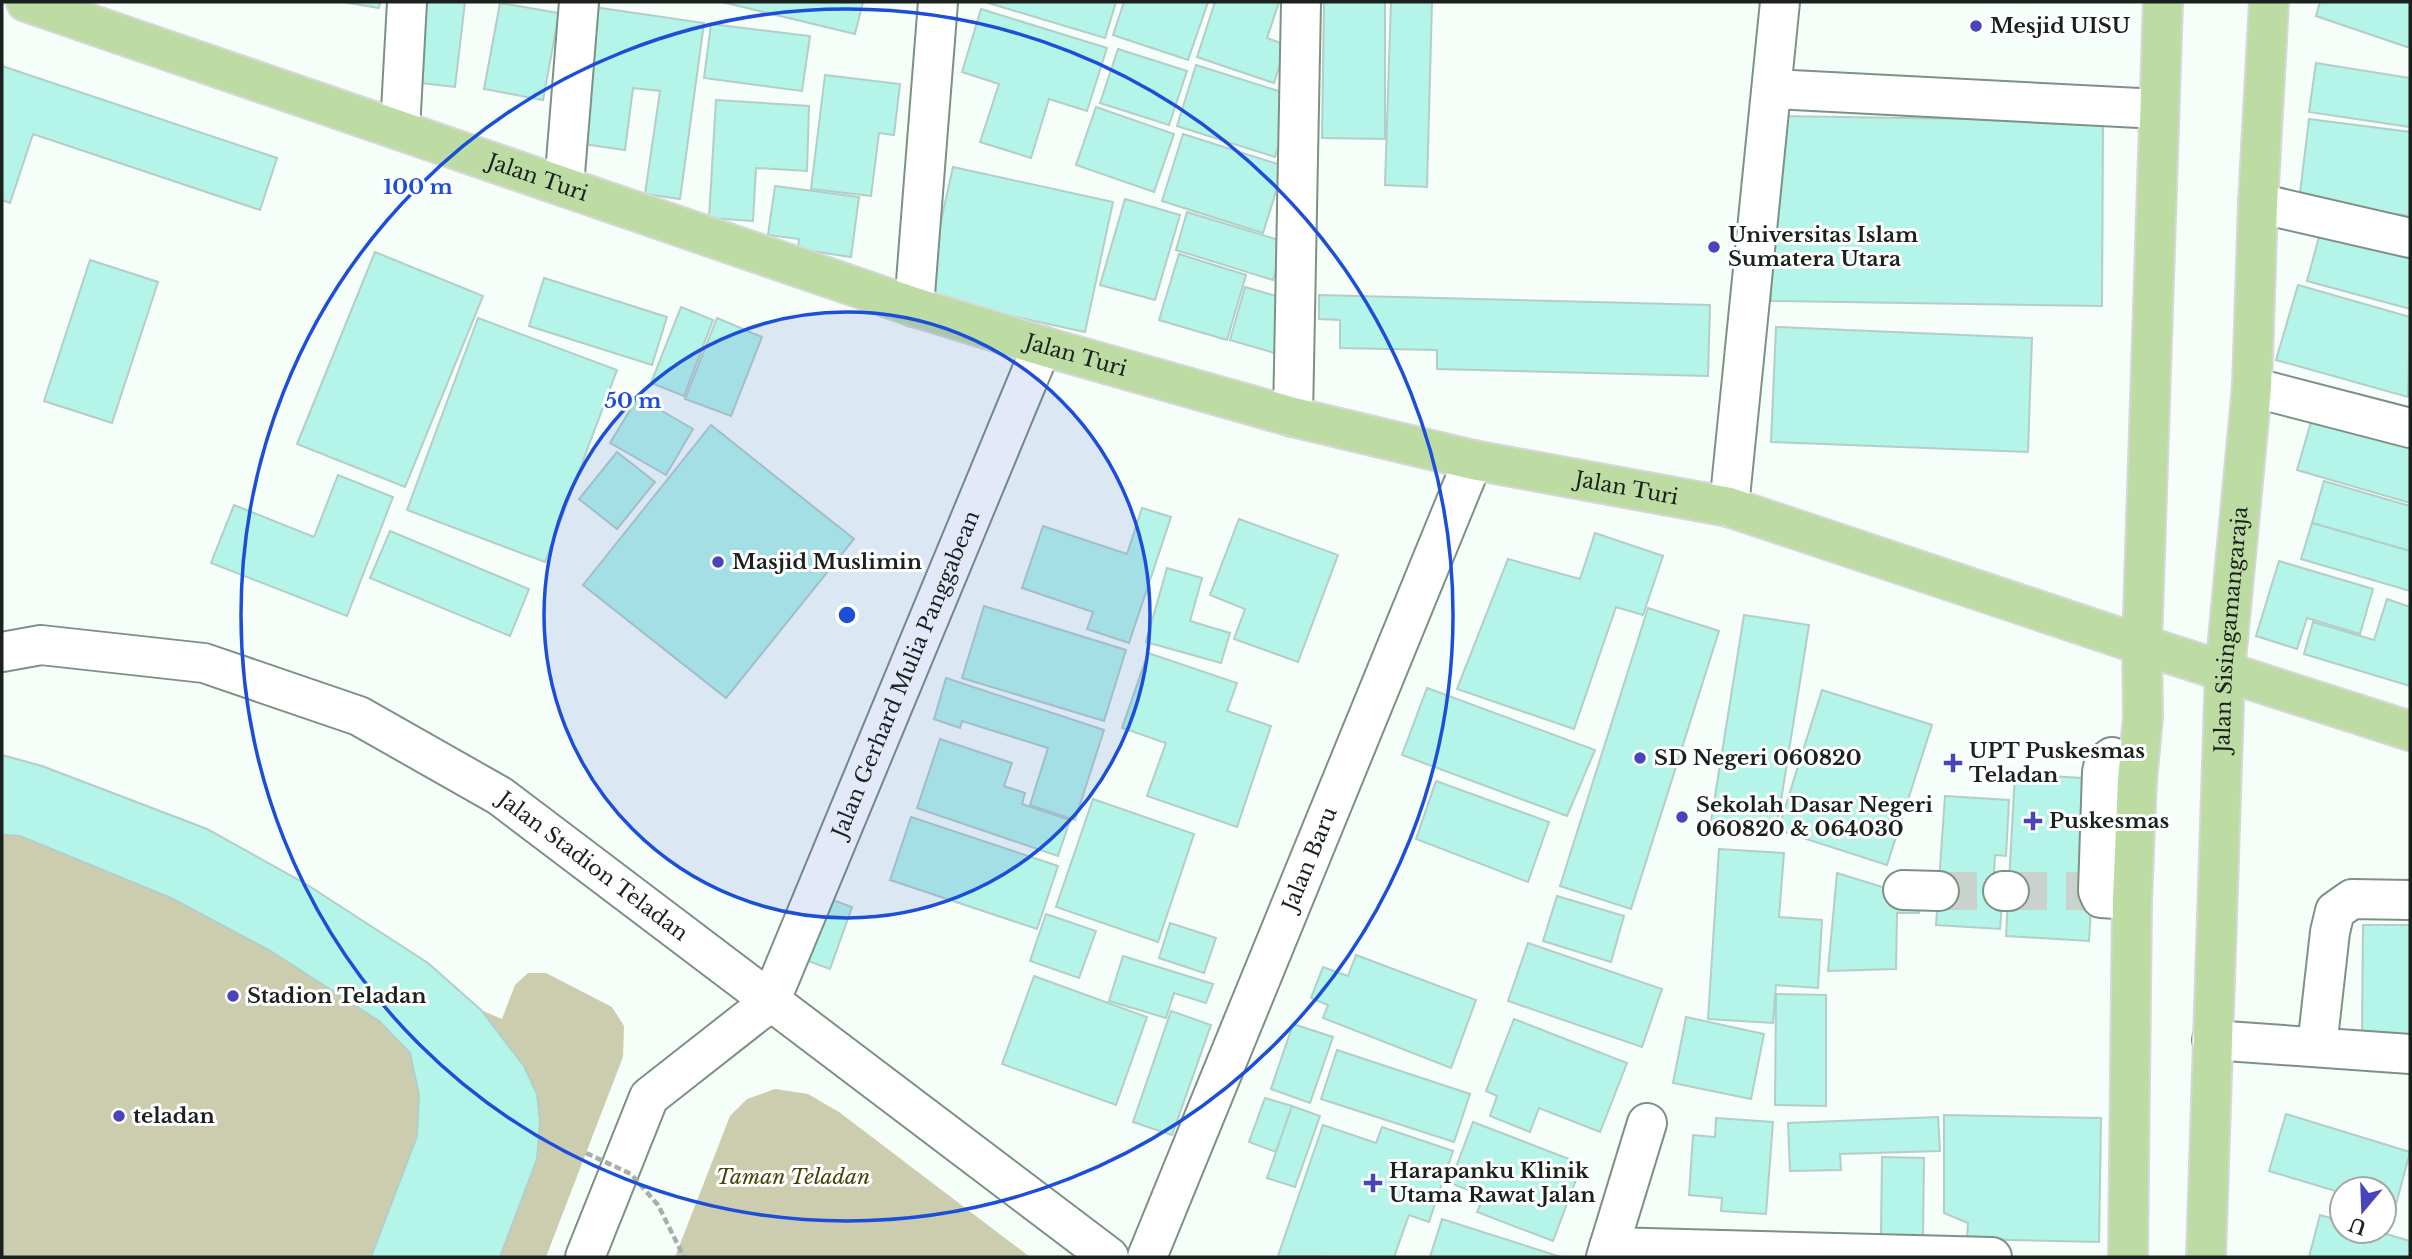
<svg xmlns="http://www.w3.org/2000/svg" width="2412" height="1259" font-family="'Libre Baskerville',serif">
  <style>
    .green { fill: #cccdaf }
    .building { fill: #b5f4e8; stroke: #b3cec8; stroke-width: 2 }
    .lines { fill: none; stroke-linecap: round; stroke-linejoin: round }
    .minor-tunnel { stroke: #c9d2cc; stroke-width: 38; stroke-dasharray: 38 19; stroke-linecap: butt }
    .minor-casing { stroke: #7d9184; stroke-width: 42 }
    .major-casing { stroke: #d6d7d6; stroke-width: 42 }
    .minor { stroke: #fff; stroke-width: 38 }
    .major { stroke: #bcdca4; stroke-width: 38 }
    .path-bridge { stroke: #a7afaa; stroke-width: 4.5; stroke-dasharray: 7 3.5; stroke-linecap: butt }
    .ring { fill: none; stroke: #1d4ed8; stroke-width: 3.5 }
    .poi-dot { fill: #4844ba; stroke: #fff; stroke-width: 2.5 }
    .labels { text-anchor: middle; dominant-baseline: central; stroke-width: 6; stroke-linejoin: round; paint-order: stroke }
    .poi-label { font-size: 21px; font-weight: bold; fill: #1b221e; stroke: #fff; text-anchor: start }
    .street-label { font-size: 21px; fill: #1b221e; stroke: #fff }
    .park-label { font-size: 21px; font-style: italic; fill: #434206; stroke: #fff }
    .centre { fill: #1d4ed8; stroke: #fff; stroke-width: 3.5 }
    .ring-label { font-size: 21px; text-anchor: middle; font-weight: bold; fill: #1d4ed8; stroke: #fff; stroke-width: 6; stroke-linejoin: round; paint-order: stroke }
  </style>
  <rect width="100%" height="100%" fill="#f5fef8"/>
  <g class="green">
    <path d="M 2,755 L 42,766 L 207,829 L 306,884 L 428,963 L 481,1010 L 502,1019 L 515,985 L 528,973 L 546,973 L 612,1007 L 624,1026 L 623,1057 L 546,1257 L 2,1257 Z"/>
    <path d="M 775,1089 L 808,1094 L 839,1112 L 1030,1257 L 675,1257 L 730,1116 L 747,1099 Z"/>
  </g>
  <g class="building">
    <path d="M 343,2 L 380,2 L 379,8 Z"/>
    <path d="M 414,2 L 465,2 L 455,87 L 404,81 Z"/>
    <path d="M 722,2 L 863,2 L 855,34 Z"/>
    <path d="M 985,2 L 1116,2 L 1105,38 Z"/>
    <path d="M 1124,2 L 1208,2 L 1188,60 L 1113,35 Z"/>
    <path d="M 1215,2 L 1279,2 L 1267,38 L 1286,45 L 1274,83 L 1197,57 Z"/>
    <path d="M 1324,2 L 1385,2 L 1385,139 L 1322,138 Z"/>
    <path d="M 1391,2 L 1432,2 L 1427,187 L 1385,185 Z"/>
    <path d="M 2320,2 L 2410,2 L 2410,48 L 2316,16 Z"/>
    <path d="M 500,3 L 559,13 L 543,100 L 484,89 Z"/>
    <path d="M 594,7 L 704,23 L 680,199 L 645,194 L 660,91 L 633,88 L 625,150 L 576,143 Z"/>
    <path d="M 981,9 L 1107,48 L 1087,111 L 1049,99 L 1031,158 L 980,142 L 999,84 L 962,72 Z"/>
    <path d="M 711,24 L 810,36 L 802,91 L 704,78 Z"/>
    <path d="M 1118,49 L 1187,71 L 1169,125 L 1100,103 Z"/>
    <path d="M 2316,63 L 2410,78 L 2410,127 L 2309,112 Z"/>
    <path d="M 1196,65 L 1294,96 L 1275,157 L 1177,126 Z"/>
    <path d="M 2,66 L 277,158 L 260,210 L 33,134 L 10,203 L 2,200 Z"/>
    <path d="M 825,75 L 900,84 L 894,135 L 879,133 L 871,196 L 811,189 Z"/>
    <path d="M 716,100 L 809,106 L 807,171 L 756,168 L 753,221 L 709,218 Z"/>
    <path d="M 1096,107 L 1174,134 L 1154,192 L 1076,165 Z"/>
    <path d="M 1774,116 L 2103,121 L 2102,306 L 1771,301 Z"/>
    <path d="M 2309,119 L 2410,132 L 2410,216 L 2299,201 Z"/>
    <path d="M 1183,134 L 1284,166 L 1263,233 L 1162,201 Z"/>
    <path d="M 953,167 L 1113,202 L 1085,332 L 924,297 Z"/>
    <path d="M 775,186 L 859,197 L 851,257 L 798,249 L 799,239 L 768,235 Z"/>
    <path d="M 1125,199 L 1180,215 L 1155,300 L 1100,285 Z"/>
    <path d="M 1187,212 L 1285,242 L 1273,280 L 1176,250 Z"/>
    <path d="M 2322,226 L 2410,251 L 2410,309 L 2307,281 Z"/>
    <path d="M 375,252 L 483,296 L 405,487 L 297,444 Z"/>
    <path d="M 1179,254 L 1246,275 L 1227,340 L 1159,320 Z"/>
    <path d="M 90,260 L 158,282 L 112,423 L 44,401 Z"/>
    <path d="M 544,278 L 667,317 L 652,365 L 529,326 Z"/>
    <path d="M 2298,285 L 2410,317 L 2408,397 L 2276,360 Z"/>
    <path d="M 1245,287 L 1293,301 L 1278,354 L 1230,340 Z"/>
    <path d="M 1319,295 L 1710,305 L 1708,376 L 1437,369 L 1437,350 L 1340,348 L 1340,320 L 1319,319 Z"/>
    <path d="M 681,307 L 713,320 L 684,396 L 651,383 Z"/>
    <path d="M 478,318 L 617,370 L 545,562 L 407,510 Z"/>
    <path d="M 717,318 L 762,337 L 731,416 L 685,399 Z"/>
    <path d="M 1776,327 L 2032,338 L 2028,452 L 1771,442 Z"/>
    <path d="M 638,397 L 693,429 L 666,475 L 610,443 Z"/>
    <path d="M 2315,408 L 2410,436 L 2410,503 L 2297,470 Z"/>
    <path d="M 711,425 L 854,539 L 726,698 L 583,585 Z"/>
    <path d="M 617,452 L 655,482 L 617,529 L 579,499 Z"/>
    <path d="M 338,475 L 393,497 L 347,616 L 211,563 L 234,505 L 314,537 Z"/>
    <path d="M 2324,481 L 2410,506 L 2410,551 L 2312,523 Z"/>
    <path d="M 1142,508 L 1171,517 L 1129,643 L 1087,629 L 1093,612 L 1022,588 L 1043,526 L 1127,554 Z"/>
    <path d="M 1239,519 L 1338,555 L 1298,662 L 1234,639 L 1245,609 L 1210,595 Z"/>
    <path d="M 2312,523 L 2410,551 L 2410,591 L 2301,559 Z"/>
    <path d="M 390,531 L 529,589 L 510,636 L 370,578 Z"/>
    <path d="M 1595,533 L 1663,556 L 1643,615 L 1616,607 L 1574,729 L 1457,689 L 1508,559 L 1580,579 Z"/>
    <path d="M 2279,561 L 2373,589 L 2360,634 L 2307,618 L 2297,649 L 2256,636 Z"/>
    <path d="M 1167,568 L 1202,578 L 1190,621 L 1230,633 L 1221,663 L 1146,642 Z"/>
    <path d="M 2387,599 L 2410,607 L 2410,686 L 2304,654 L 2313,622 L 2374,640 Z"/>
    <path d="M 984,606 L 1126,650 L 1104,721 L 962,678 Z"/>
    <path d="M 1648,608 L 1719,631 L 1631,909 L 1560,886 Z"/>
    <path d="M 1744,615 L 1809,625 L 1776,832 L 1711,821 Z"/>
    <path d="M 1148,653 L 1237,683 L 1227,711 L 1271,726 L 1237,827 L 1147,796 L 1166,743 L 1122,728 Z"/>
    <path d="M 946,678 L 1104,730 L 1075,820 L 1030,805 L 1048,748 L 962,721 L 960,728 L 934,719 Z"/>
    <path d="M 1427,688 L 1595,750 L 1567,816 L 1402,755 Z"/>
    <path d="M 1822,690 L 1932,725 L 1887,865 L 1778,830 Z"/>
    <path d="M 940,739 L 1012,763 L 1004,786 L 1025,793 L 1022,804 L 1070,820 L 1058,856 L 917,808 Z"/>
    <path d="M 2,755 L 42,766 L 207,829 L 306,884 L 428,963 L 481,1010 L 524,1066 L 537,1094 L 540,1121 L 537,1159 L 500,1257 L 371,1257 L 417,1136 L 419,1095 L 410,1053 L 379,1021 L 269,950 L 171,898 L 20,836 L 2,835 Z"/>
    <path d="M 2015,774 L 2099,779 L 2089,941 L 2006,936 Z"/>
    <path d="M 1436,781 L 1549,822 L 1528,882 L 1416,839 Z"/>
    <path d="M 1945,796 L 2009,800 L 2006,856 L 1995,855 L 1993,889 L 2003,889 L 2000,929 L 1936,925 Z"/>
    <path d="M 1093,799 L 1194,834 L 1158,942 L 1056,907 Z"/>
    <path d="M 911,817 L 1058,866 L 1037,929 L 890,880 Z"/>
    <path d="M 1719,849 L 1784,853 L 1779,917 L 1822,920 L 1818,988 L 1776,985 L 1773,1023 L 1708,1019 Z"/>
    <path d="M 1837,873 L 1918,898 L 1919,913 L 1897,913 L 1896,969 L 1828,971 Z"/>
    <path d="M 1557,896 L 1624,916 L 1611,962 L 1543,941 Z"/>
    <path d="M 830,899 L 852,907 L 830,969 L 808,961 Z"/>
    <path d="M 1046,914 L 1096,931 L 1079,978 L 1030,961 Z"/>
    <path d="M 1170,923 L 1216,938 L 1204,973 L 1159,958 Z"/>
    <path d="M 2363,925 L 2410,925 L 2410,1035 L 2362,1034 Z"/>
    <path d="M 1528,943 L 1662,989 L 1642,1047 L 1508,1001 Z"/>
    <path d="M 1356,955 L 1476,1000 L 1451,1068 L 1323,1018 L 1328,1005 L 1311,998 L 1323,967 L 1348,976 Z"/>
    <path d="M 1123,956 L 1213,984 L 1206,1003 L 1174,993 L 1166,1018 L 1109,1001 Z"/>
    <path d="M 1034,976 L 1147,1017 L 1116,1105 L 1002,1064 Z"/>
    <path d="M 1776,994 L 1826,995 L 1826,1106 L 1775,1105 Z"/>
    <path d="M 1171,1011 L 1211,1025 L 1172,1135 L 1133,1122 Z"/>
    <path d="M 1686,1017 L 1764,1034 L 1751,1099 L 1673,1083 Z"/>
    <path d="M 1514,1019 L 1627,1063 L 1600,1132 L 1539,1108 L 1530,1132 L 1490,1116 L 1497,1096 L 1486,1091 Z"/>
    <path d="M 1293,1024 L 1333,1037 L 1310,1103 L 1271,1089 Z"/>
    <path d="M 1337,1050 L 1470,1094 L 1454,1142 L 1321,1099 Z"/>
    <path d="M 1265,1098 L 1292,1106 L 1276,1152 L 1249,1142 Z"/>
    <path d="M 1292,1106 L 1320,1116 L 1295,1187 L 1267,1178 Z"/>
    <path d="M 2286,1114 L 2410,1152 L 2395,1208 L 2384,1205 L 2384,1189 L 2342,1189 L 2342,1193 L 2269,1171 Z"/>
    <path d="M 1944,1115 L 2101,1118 L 2099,1242 L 1967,1239 L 1968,1223 L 1944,1213 Z"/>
    <path d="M 1938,1117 L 1940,1151 L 1840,1154 L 1841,1170 L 1790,1171 L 1788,1123 Z"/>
    <path d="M 1716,1118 L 1773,1122 L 1766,1214 L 1721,1211 L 1722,1198 L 1689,1195 L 1693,1135 L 1715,1137 Z"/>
    <path d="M 1473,1122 L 1582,1164 L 1553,1241 L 1477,1212 L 1484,1196 L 1450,1183 Z"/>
    <path d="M 1323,1125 L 1376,1143 L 1382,1127 L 1453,1151 L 1429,1222 L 1409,1215 L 1394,1257 L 1278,1256 Z"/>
    <path d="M 1882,1157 L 1924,1158 L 1923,1236 L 1881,1235 Z"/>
    <path d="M 2320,1215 L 2342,1221 L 2342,1231 L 2376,1231 L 2410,1241 L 2410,1257 L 2309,1257 Z"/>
    <path d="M 1442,1219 L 1561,1257 L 1430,1257 Z"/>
  </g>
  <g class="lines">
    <g class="minor-tunnel">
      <path d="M 1939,891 L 2003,891"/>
      <path d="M 2009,891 L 2092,891"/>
    </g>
    <defs>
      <g id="minor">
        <path d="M 1773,89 L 2159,109"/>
        <path d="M 400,129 L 407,2"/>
        <path d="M 564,186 L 579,2"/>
        <path d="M 2258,203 L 2410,238"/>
        <path d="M 914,307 L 938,2"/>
        <path d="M 2252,387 L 2410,428"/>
        <path d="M 1293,417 L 1301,2"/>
        <path d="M 1729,507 L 1780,2"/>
        <path id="s1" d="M 2,652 L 41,645 L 204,663 L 359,716 L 500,796 L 1109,1257"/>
        <path d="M 1903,890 L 1939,891"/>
        <path d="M 2003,891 L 2009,891"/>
        <path d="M 2132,900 L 2101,898 L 2098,891 L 2102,772 L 2104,763 L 2112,757 L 2137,780"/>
        <path d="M 2212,1040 L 2410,1054"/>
        <path d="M 2317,1047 L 2330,932 L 2335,911 L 2352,899 L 2410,900"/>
        <path d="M 1609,1247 L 1992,1257"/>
        <path id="s2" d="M 585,1257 L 649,1097 L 770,1002 L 1042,346"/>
        <path id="s3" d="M 1147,1257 L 1473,460"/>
        <path d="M 1606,1257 L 1647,1123"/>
      </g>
      <g id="major">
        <path id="s4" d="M 26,2 L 914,307 L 1042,346 L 1293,417 L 1473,460 L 1729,507 L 2142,645 L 2410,731"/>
        <path d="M 2128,1257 L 2132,900 L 2137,780 L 2143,717 L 2142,645 L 2163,2"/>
        <path id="s5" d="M 2206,1257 L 2225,671 L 2252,387 L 2258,203 L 2269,2"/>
      </g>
    </defs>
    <use href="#minor" class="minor-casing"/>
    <use href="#major" class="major-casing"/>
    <use href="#minor" class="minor"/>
    <use href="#major" class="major"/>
    <path class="path-bridge" d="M 586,1153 L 631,1174 L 658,1205 L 684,1257"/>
  </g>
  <circle cx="847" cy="615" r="303" fill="#1d4ed8" fill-opacity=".12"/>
  <g class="ring">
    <circle cx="847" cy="615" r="303"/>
    <circle cx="847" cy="615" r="606"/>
  </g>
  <g class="poi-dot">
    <circle cx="1976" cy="26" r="7"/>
    <circle cx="1714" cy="247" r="7"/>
    <circle cx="718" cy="562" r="7"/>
    <circle cx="1640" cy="758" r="7"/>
    <path d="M1949.5 752.5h7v7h7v7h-7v7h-7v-7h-7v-7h7z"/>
    <circle cx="1682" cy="817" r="7"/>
    <path d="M2029.5 810.5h7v7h7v7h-7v7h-7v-7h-7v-7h7z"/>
    <circle cx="233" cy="996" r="7"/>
    <circle cx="119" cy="1116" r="7"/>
    <path d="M1369.5 1172.5h7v7h7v7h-7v7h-7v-7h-7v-7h7z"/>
  </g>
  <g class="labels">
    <g class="poi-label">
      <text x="1990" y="26">Mesjid UISU</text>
      <text x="1728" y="235">Universitas Islam<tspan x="1728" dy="24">Sumatera Utara</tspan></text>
      <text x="732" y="562">Masjid Muslimin</text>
      <text x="1969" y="751">UPT Puskesmas<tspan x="1969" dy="24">Teladan</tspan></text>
      <text x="1654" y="758">SD Negeri 060820</text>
      <text x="1696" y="805">Sekolah Dasar Negeri<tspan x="1696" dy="24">060820 &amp; 064030</tspan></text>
      <text x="2049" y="821">Puskesmas</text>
      <text x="247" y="996">Stadion Teladan</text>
      <text x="133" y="1116">teladan</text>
      <text x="1389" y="1171">Harapanku Klinik<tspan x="1389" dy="24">Utama Rawat Jalan</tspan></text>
    </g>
    <g class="street-label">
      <text stroke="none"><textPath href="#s4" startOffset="541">Jalan Turi</textPath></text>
      <text stroke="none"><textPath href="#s4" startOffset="1108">Jalan Turi</textPath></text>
      <text stroke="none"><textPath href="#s4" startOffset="1675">Jalan Turi</textPath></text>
      <text stroke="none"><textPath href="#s5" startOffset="628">Jalan Sisingamangaraja</textPath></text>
      <text stroke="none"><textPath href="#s2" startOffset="681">Jalan Gerhard Mulia Panggabean</textPath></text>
      <text stroke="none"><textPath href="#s3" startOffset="430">Jalan Baru</textPath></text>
      <text stroke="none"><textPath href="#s1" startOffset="646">Jalan Stadion Teladan</textPath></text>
    </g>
    <g class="park-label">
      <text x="793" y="1177">Taman Teladan</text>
    </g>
  </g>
  <circle cx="847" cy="615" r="10" class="centre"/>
  <g class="ring-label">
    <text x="418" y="194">100 m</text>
    <text x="633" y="408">50 m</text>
  </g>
  <rect width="2412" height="1259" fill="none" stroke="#1b221e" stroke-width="7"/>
  <g transform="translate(2363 1210) rotate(199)"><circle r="33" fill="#ffffff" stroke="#a4a7a5" stroke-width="2"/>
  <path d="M0-5L12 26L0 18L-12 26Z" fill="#4844ba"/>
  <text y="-10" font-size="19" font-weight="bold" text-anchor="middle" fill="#1b221e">U</text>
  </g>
</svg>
